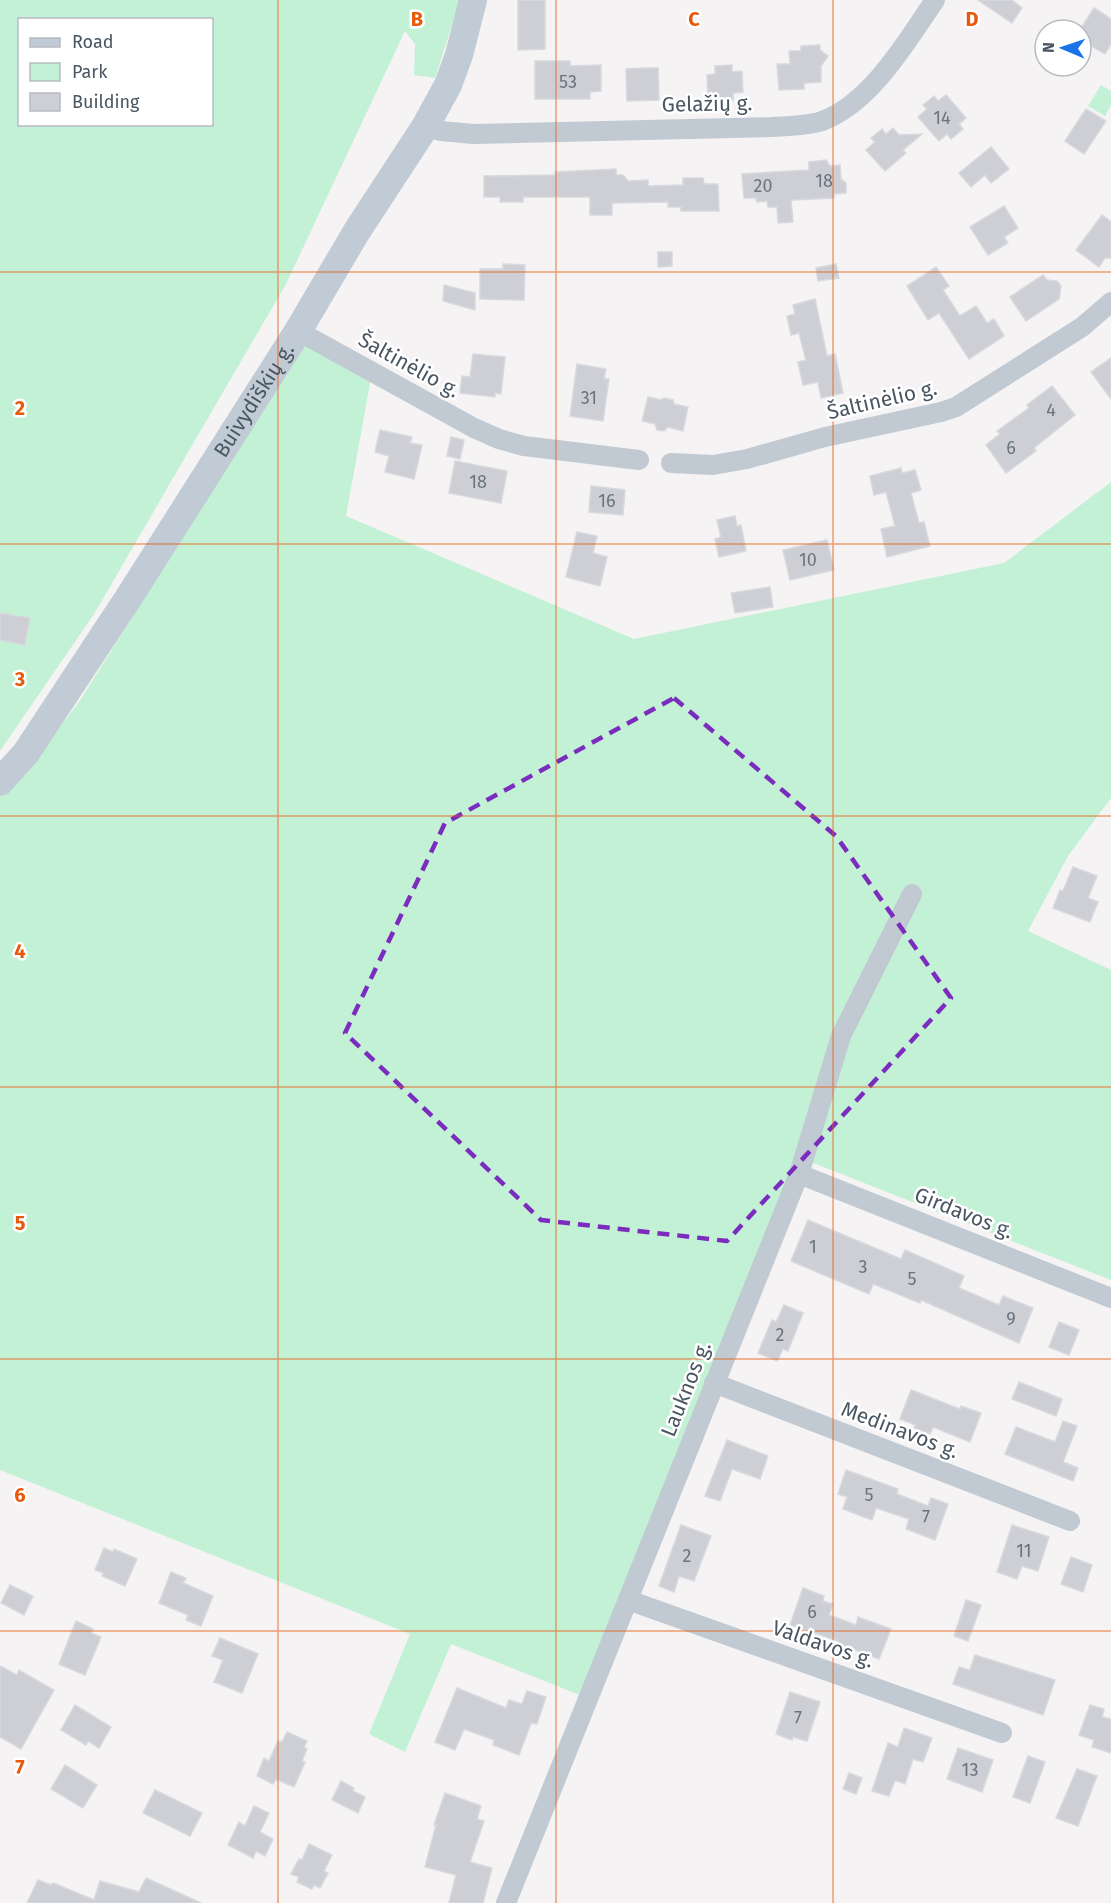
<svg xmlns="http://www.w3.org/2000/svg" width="1111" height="1903" font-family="'Fira Sans',sans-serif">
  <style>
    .green { fill: #c3f1d5; fill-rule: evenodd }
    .building { fill: #cdcfd5; stroke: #d7d9de; stroke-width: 1.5 }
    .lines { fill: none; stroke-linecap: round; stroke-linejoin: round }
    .street { stroke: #c1cad2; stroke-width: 20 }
    .secondary { stroke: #c1cbd6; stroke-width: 28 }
    .marked { fill: none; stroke: #7b2cbf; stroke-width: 4.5; stroke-dasharray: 12 8; stroke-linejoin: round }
    .grid { fill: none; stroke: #e8590c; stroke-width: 1.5; stroke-opacity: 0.55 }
    .labels { text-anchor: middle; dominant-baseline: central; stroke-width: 5; stroke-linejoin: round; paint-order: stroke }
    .number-label { font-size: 18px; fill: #6b747e }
    .street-label { font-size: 21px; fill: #4a5661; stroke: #fff }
    .grid-label { font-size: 20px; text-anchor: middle; font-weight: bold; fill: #e8590c; stroke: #fff; stroke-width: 5; stroke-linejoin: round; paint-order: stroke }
  </style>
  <rect width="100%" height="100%" fill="#f5f3f3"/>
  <g class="green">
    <path d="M 0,0 L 460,0 L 435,78 L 414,75 L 415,44 L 405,31 L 286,284 L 94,614 L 0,751 ZM 20,20 L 212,20 L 212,124 L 20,124 Z"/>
    <path d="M 1101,85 L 1111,91 L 1111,105 L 1105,116 L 1088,106 Z"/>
    <path d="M 306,341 L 371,378 L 346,516 L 634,639 L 1004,563 L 1111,482 L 1111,798 L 1068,856 L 1028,931 L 1111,970 L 1111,1280 L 798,1157 L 580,1695 L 451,1644 L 405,1752 L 369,1734 L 410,1634 L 0,1470 L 0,796 L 24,774 L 79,702 Z"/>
  </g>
  <g class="building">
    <path d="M 518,0 L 545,0 L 545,49 L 518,50 Z"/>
    <path d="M 978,0 L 1012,0 L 1022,8 L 1012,23 Z"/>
    <path d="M 1094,8 L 1111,19 L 1111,44 L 1105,54 L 1081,40 L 1081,28 Z"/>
    <path d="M 820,45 L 820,50 L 828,56 L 821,66 L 821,82 L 804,83 L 804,89 L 779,90 L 777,64 L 790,64 L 789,51 L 801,51 L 801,46 Z"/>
    <path d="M 535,61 L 570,61 L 570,66 L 601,65 L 601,91 L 590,92 L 590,99 L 535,99 Z"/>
    <path d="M 732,65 L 732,72 L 742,71 L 743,92 L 733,93 L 733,100 L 717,101 L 716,95 L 708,96 L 707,75 L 715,74 L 715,66 Z"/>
    <path d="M 647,68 L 658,68 L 659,100 L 627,101 L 626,69 Z"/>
    <path d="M 946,95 L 966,118 L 959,124 L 963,129 L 951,139 L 947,134 L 939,141 L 918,117 L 927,109 L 923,105 L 934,96 L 938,101 Z"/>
    <path d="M 1086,109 L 1106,121 L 1084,154 L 1065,141 Z"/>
    <path d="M 893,128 L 899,135 L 922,134 L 903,150 L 906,153 L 885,171 L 866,150 L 875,142 L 871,138 L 882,129 L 886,134 Z"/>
    <path d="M 991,147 L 1009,169 L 991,183 L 985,175 L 971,187 L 959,173 Z"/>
    <path d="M 826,160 L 830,166 L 840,165 L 841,179 L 846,183 L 846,193 L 834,194 L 834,198 L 791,200 L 793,222 L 778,223 L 777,207 L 768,207 L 767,201 L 757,202 L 756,198 L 744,198 L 742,174 L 809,170 L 809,162 Z"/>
    <path d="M 616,169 L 616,175 L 623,175 L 628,181 L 648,180 L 648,186 L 683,185 L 683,178 L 703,178 L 704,184 L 718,184 L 719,211 L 681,211 L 681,207 L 668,207 L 668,202 L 612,203 L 612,215 L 590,215 L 590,197 L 523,197 L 523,202 L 500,202 L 500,197 L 484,197 L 484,176 L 555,175 L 555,172 Z"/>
    <path d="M 1004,206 L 1018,228 L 1004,237 L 1008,243 L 988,255 L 970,227 Z"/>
    <path d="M 1102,215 L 1111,222 L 1111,258 L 1105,258 L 1099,267 L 1076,250 Z"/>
    <path d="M 658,252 L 672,252 L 672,266 L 658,267 Z"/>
    <path d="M 503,264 L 525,265 L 524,300 L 480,299 L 480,269 L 503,269 Z"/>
    <path d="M 836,264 L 839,278 L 818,281 L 816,268 Z"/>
    <path d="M 936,267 L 949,286 L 943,290 L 960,316 L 976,306 L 987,323 L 994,319 L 1004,336 L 969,359 L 939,313 L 928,320 L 907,286 Z"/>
    <path d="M 1043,275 L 1047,280 L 1057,281 L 1061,286 L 1059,299 L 1026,321 L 1010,297 Z"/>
    <path d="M 444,285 L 475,293 L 475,310 L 443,301 Z"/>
    <path d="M 815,299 L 827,356 L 835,354 L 843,393 L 821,398 L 818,382 L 803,385 L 798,362 L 806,360 L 799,333 L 791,335 L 787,316 L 795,314 L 793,305 Z"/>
    <path d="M 473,354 L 505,357 L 501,394 L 495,393 L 495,397 L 460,393 L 462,376 L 470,377 Z"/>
    <path d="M 1111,358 L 1111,399 L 1091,372 Z"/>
    <path d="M 577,364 L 606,369 L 604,379 L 609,379 L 603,421 L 570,416 Z"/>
    <path d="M 1052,386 L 1075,415 L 1034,448 L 1036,451 L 1006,473 L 986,445 L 1000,434 L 997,431 L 1029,408 L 1027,405 Z"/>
    <path d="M 648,397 L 661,400 L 664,398 L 673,400 L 674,404 L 688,407 L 683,431 L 668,427 L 664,431 L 657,430 L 655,424 L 642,421 Z"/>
    <path d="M 380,430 L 412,437 L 410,443 L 422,445 L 414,479 L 385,472 L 389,456 L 375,452 Z"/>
    <path d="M 451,437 L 464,440 L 460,459 L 447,456 Z"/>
    <path d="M 455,461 L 507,471 L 501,503 L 449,493 Z"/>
    <path d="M 901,468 L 902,473 L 915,470 L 921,490 L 911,493 L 919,523 L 924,522 L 930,546 L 887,557 L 881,529 L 895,526 L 886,492 L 874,495 L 870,476 Z"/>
    <path d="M 591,486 L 625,490 L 623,515 L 589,512 Z"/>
    <path d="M 735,516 L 737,526 L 741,525 L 746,551 L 719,557 L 715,539 L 721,537 L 717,520 Z"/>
    <path d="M 577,532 L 597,536 L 593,553 L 607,557 L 600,586 L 566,577 Z"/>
    <path d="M 827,540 L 834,570 L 790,580 L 783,550 Z"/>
    <path d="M 770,587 L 773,607 L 735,613 L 731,593 Z"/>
    <path d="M 0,613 L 30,618 L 25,645 L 0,640 Z"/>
    <path d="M 1073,867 L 1097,876 L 1088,898 L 1098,902 L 1090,922 L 1053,908 L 1060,890 L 1063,891 Z"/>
    <path d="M 808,1220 L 901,1259 L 905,1250 L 964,1276 L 959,1288 L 999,1305 L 1003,1296 L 1033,1308 L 1019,1343 L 921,1300 L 920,1303 L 873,1284 L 869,1294 L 791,1261 Z"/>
    <path d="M 784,1305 L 803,1313 L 788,1351 L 783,1349 L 777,1361 L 758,1353 L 772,1320 L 776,1322 Z"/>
    <path d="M 1059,1322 L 1079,1330 L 1069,1355 L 1049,1347 Z"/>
    <path d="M 1019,1382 L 1062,1399 L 1056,1416 L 1012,1399 Z"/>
    <path d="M 911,1390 L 960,1409 L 961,1406 L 981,1413 L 970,1442 L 933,1427 L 930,1434 L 914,1428 L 916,1425 L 900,1419 Z"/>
    <path d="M 1063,1421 L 1077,1426 L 1063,1462 L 1078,1468 L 1073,1481 L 1005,1454 L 1016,1427 L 1055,1442 Z"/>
    <path d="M 727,1440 L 768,1456 L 760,1479 L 732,1469 L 720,1501 L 705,1496 Z"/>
    <path d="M 846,1470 L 898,1489 L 897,1494 L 928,1506 L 931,1498 L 948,1504 L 935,1540 L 906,1529 L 909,1519 L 876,1508 L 872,1520 L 843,1509 L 847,1497 L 838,1494 Z"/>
    <path d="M 681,1525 L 711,1536 L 694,1581 L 679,1576 L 674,1592 L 659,1586 Z"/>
    <path d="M 1012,1525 L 1049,1537 L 1038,1571 L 1022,1566 L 1017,1579 L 997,1572 Z"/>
    <path d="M 104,1548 L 113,1552 L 114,1549 L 137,1559 L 125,1586 L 102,1576 L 104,1573 L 95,1570 Z"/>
    <path d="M 1071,1557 L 1092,1565 L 1083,1592 L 1061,1584 Z"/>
    <path d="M 171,1572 L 186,1578 L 183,1583 L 213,1596 L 201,1626 L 186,1620 L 188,1615 L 159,1603 Z"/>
    <path d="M 10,1585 L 33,1596 L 24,1615 L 1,1603 Z"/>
    <path d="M 803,1588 L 824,1596 L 823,1601 L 833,1604 L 829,1615 L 856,1625 L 858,1617 L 891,1629 L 879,1659 L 837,1643 L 838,1641 L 790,1625 Z"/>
    <path d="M 966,1600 L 981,1605 L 968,1641 L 954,1636 Z"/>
    <path d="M 76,1621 L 93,1629 L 91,1633 L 101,1637 L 85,1675 L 59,1664 Z"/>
    <path d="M 220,1638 L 258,1654 L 242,1693 L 214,1682 L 223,1660 L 212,1656 Z"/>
    <path d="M 975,1655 L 1055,1680 L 1043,1715 L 953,1684 L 959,1667 L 970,1670 Z"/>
    <path d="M 0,1666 L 17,1675 L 19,1670 L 54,1690 L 21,1749 L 0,1737 Z"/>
    <path d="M 457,1688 L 506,1708 L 509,1700 L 522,1704 L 527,1691 L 546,1697 L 537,1724 L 531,1723 L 519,1755 L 493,1745 L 494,1740 L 464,1729 L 455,1750 L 435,1742 Z"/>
    <path d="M 790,1692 L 820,1702 L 807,1741 L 793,1737 L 792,1740 L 776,1734 Z"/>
    <path d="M 75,1705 L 111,1727 L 99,1748 L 88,1741 L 86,1745 L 61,1730 Z"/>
    <path d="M 1090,1705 L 1104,1709 L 1102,1717 L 1111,1719 L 1111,1753 L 1092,1747 L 1094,1740 L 1079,1735 Z"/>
    <path d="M 904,1728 L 932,1738 L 923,1762 L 913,1759 L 905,1784 L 895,1780 L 889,1796 L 872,1791 L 888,1743 L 898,1747 Z"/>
    <path d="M 287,1732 L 307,1741 L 304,1747 L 307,1749 L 302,1761 L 305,1762 L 294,1787 L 276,1779 L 273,1784 L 257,1776 L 264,1758 L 269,1761 L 278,1741 L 282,1742 Z"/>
    <path d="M 958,1748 L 993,1760 L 982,1792 L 947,1779 Z"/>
    <path d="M 1028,1756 L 1045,1762 L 1030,1803 L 1013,1797 Z"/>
    <path d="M 65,1765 L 97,1785 L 83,1808 L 51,1789 Z"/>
    <path d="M 1077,1769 L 1097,1776 L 1078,1826 L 1056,1818 Z"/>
    <path d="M 849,1773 L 862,1778 L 856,1794 L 843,1789 Z"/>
    <path d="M 341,1781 L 354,1788 L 353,1791 L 365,1797 L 358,1813 L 332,1800 Z"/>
    <path d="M 155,1790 L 202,1813 L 190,1836 L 143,1813 Z"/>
    <path d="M 445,1793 L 481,1806 L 477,1819 L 484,1821 L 470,1862 L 492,1868 L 483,1903 L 449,1903 L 456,1875 L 425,1867 L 436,1825 L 434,1825 Z"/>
    <path d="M 254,1806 L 269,1813 L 260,1832 L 273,1839 L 265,1856 L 256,1851 L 253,1858 L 228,1845 L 239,1822 L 245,1826 Z"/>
    <path d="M 309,1844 L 332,1855 L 324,1871 L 328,1873 L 320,1888 L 314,1885 L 312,1889 L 297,1882 L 299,1877 L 291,1874 L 299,1859 L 302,1860 Z"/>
    <path d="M 146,1878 L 201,1903 L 27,1903 L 38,1880 L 51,1885 L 53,1883 L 94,1900 L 100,1881 L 139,1892 Z"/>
  </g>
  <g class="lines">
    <g class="street">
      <path d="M 425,127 L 441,131 L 473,134 L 772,127 C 788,126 807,126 822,121 C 871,103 907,41 935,0"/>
      <path d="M 298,331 L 474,428 L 499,439 L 524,446 L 639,460"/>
      <path d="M 671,463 L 713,465 L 747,459 L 825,437 L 941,412 L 956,407 L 1082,327 L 1111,302"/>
      <path d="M 799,1174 L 1111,1298"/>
      <path d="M 714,1383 L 1070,1521"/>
      <path d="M 628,1600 L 1002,1733"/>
      <path d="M 506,1903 L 799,1174 L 841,1036 L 912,894"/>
    </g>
    <path class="secondary" id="s1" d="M 0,782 L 26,753 L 129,597 L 298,331 L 357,231 L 425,127 L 448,85 L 459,55 L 473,0"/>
  </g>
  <path class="marked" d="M 674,698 L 836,836 L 951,998 L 727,1241 L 541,1220 L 345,1033 L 445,823 Z"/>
  <path class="grid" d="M 278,0 L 278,1903M 556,0 L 556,1903M 833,0 L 833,1903M 0,272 L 1111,272M 0,544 L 1111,544M 0,816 L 1111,816M 0,1087 L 1111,1087M 0,1359 L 1111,1359M 0,1631 L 1111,1631"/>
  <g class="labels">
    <g class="number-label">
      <text x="568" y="82">53</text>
      <text x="942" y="118">14</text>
      <text x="824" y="181">18</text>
      <text x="763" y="186">20</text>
      <text x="589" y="398">31</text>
      <text x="1051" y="410">4</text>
      <text x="1011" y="448">6</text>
      <text x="478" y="482">18</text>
      <text x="607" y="501">16</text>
      <text x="808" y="560">10</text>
      <text x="813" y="1247">1</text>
      <text x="863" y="1267">3</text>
      <text x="912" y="1279">5</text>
      <text x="1011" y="1319">9</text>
      <text x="780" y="1335">2</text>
      <text x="869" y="1495">5</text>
      <text x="926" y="1517">7</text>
      <text x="1024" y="1551">11</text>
      <text x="687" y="1556">2</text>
      <text x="812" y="1612">6</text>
      <text x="798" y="1718">7</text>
      <text x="970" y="1770">13</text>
    </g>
    <g class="street-label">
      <text transform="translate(707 104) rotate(-1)">Gelažių g.</text>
      <text transform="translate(409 365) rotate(29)">Šaltinėlio g.</text>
      <text stroke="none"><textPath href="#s1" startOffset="459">Buivydiškių g.</textPath></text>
      <text transform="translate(882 400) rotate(-13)">Šaltinėlio g.</text>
      <text transform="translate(964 1213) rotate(22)">Girdavos g.</text>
      <text transform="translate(686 1389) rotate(-68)">Lauknos g.</text>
      <text transform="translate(900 1430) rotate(21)">Medinavos g.</text>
      <text transform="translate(823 1644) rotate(19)">Valdavos g.</text>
    </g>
  </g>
  <g class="grid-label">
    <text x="417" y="26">B</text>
    <text x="694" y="26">C</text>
    <text x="972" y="26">D</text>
    <text x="20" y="415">2</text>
    <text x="20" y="686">3</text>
    <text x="20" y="958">4</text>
    <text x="20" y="1230">5</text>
    <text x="20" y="1502">6</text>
    <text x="20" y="1774">7</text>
  </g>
  <rect x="18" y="18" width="195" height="108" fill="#ffffff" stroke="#b7bbc0" stroke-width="1.5"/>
  <rect x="30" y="38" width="30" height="9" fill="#c1cbd6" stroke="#b7bbc0" stroke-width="1.5"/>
  <text x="72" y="48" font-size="18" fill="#4a5661">Road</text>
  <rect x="30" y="63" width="30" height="18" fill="#c3f1d5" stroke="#b7bbc0" stroke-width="1.5"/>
  <text x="72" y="78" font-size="18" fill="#4a5661">Park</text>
  <rect x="30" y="93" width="30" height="18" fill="#cdcfd5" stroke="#b7bbc0" stroke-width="1.5"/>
  <text x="72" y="108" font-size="18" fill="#4a5661">Building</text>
  <g transform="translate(1063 48) rotate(272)"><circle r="28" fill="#ffffff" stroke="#b7bbc0" stroke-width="1.5"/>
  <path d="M0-4.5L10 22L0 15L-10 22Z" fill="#1a73e8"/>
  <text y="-9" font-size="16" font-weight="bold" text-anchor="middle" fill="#4a5661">N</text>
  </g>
</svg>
